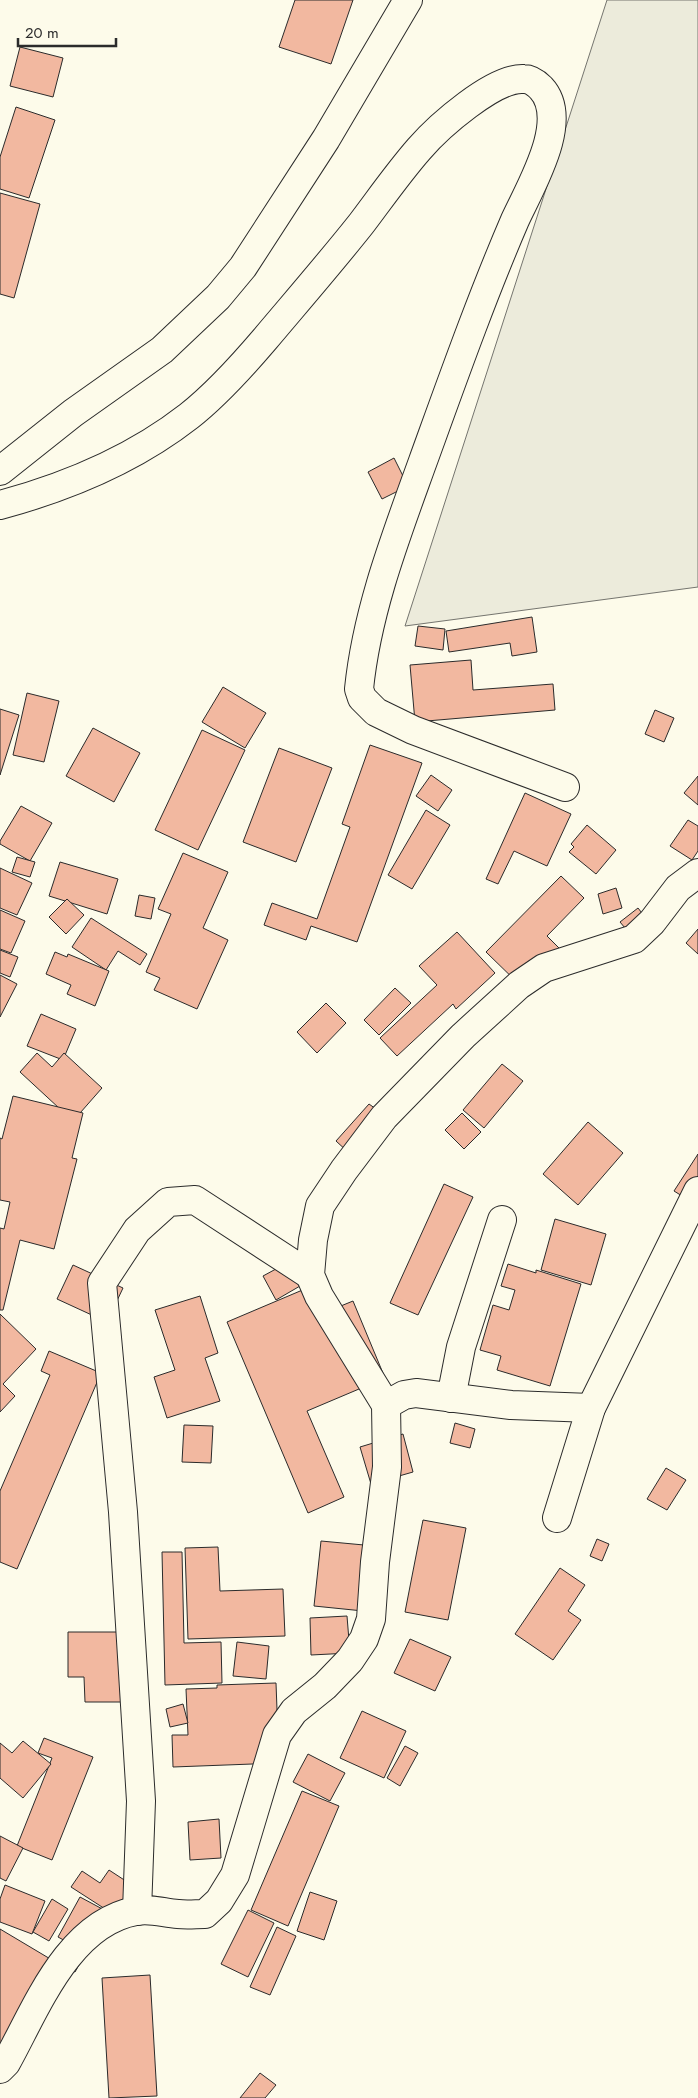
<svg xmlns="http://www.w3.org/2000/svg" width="698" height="2098" font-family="Jost,sans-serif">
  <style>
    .green { fill: #ecebdb; stroke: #74746e }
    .building { fill: #f2b8a0; stroke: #2b2b2b }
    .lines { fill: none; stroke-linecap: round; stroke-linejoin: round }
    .minor-casing { stroke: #2b2b2b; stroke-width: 30 }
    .major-casing { stroke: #2b2b2b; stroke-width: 30 }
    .minor { stroke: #fdfbea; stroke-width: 28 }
    .major { stroke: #fdfbea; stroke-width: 28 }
  </style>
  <rect width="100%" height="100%" fill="#fdfbea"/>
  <path class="green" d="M 607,0 L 698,0 L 698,587 L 405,626 Z"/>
  <g class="building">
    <path d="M 295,0 L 353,0 L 331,64 L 279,47 Z"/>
    <path d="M 20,47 L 63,58 L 53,97 L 10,86 Z"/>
    <path d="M 16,107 L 55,120 L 29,198 L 0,189 L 0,157 Z"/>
    <path d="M 0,193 L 40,204 L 14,298 L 0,294 Z"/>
    <path d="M 394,458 L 408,486 L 382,499 L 368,472 Z"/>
    <path d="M 532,617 L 537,652 L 512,656 L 510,643 L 449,652 L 446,631 Z"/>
    <path d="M 418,626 L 445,629 L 443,650 L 415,646 Z"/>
    <path d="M 471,660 L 473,690 L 553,684 L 555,710 L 415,722 L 410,665 Z"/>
    <path d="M 223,687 L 266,713 L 245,748 L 202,722 Z"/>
    <path d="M 27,693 L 59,701 L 44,762 L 13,755 Z"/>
    <path d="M 0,709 L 19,715 L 0,775 Z"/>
    <path d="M 655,710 L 674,718 L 664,742 L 645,734 Z"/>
    <path d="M 93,728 L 140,753 L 114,802 L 66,776 Z"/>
    <path d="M 202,730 L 245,750 L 198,850 L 155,830 Z"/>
    <path d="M 370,745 L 422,763 L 357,942 L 311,926 L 306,940 L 264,925 L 272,903 L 317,919 L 350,827 L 342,824 Z"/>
    <path d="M 279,748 L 332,768 L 296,862 L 243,842 Z"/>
    <path d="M 431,775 L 452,790 L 438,811 L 416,796 Z"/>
    <path d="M 698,776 L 698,805 L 684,793 Z"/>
    <path d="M 525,793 L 571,814 L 547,866 L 514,851 L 498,884 L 486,879 Z"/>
    <path d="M 21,806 L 52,823 L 30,861 L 0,844 L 0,841 Z"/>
    <path d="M 426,810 L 450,825 L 412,889 L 388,875 Z"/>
    <path d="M 688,820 L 698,826 L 698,851 L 692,860 L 670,846 Z"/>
    <path d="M 587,825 L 616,850 L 596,874 L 569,852 L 574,847 L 571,844 Z"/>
    <path d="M 183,853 L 228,872 L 203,928 L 228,940 L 197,1009 L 154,990 L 160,978 L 146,972 L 171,914 L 158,909 Z"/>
    <path d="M 17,857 L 35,862 L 30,877 L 12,872 Z"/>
    <path d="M 60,862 L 118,879 L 107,914 L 49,896 Z"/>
    <path d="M 0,868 L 32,883 L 17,915 L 0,908 Z"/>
    <path d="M 561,876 L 584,898 L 547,936 L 561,950 L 523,988 L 486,952 Z"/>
    <path d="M 616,888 L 622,908 L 603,914 L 598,894 Z"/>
    <path d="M 139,895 L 155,898 L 151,919 L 135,916 Z"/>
    <path d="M 67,899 L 84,915 L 66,934 L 49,917 Z"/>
    <path d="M 638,908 L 652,926 L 635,940 L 620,922 Z"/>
    <path d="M 0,910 L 25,921 L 11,953 L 0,949 Z"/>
    <path d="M 91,918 L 147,954 L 140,965 L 118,951 L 106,970 L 72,947 Z"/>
    <path d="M 698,929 L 698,954 L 686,943 Z"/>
    <path d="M 457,932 L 495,973 L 456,1009 L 453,1004 L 397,1056 L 380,1038 L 437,985 L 419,966 Z"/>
    <path d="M 0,950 L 18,957 L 10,977 L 0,973 Z"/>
    <path d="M 55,952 L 67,957 L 68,954 L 109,971 L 95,1006 L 67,994 L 71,985 L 46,974 Z"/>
    <path d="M 0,975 L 17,984 L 0,1017 Z"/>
    <path d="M 395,988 L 411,1003 L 379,1035 L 364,1020 Z"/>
    <path d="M 326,1003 L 346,1023 L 317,1053 L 297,1032 Z"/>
    <path d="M 41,1014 L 76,1029 L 63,1060 L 27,1046 Z"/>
    <path d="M 37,1053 L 52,1067 L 64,1053 L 102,1088 L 73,1121 L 20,1072 Z"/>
    <path d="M 502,1064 L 523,1081 L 484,1128 L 463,1110 Z"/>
    <path d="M 13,1096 L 83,1113 L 72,1158 L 77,1159 L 54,1249 L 20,1240 L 3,1310 L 0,1310 L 0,1228 L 4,1229 L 10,1202 L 0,1200 L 0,1138 L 2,1139 Z"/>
    <path d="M 369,1104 L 376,1109 L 360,1163 L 336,1141 Z"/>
    <path d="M 462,1113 L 481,1132 L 464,1149 L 445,1130 Z"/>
    <path d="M 588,1122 L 623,1153 L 578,1205 L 543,1174 Z"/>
    <path d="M 698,1154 L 698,1200 L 695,1204 L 674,1191 Z"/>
    <path d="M 444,1184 L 473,1197 L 418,1315 L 390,1303 Z"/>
    <path d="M 555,1219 L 606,1234 L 591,1285 L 541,1270 Z"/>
    <path d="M 287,1263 L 300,1286 L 276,1300 L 263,1276 Z"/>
    <path d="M 508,1264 L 536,1273 L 536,1270 L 581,1284 L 550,1386 L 497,1370 L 501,1356 L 480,1350 L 493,1305 L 509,1310 L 515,1290 L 501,1286 Z"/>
    <path d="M 73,1265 L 123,1288 L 107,1322 L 57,1299 Z"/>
    <path d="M 319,1283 L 331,1310 L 353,1301 L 385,1378 L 307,1411 L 344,1497 L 308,1513 L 227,1322 Z"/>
    <path d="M 200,1296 L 218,1353 L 205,1358 L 220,1401 L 167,1418 L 154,1377 L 175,1370 L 155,1310 Z"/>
    <path d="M 0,1314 L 36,1349 L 3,1384 L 15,1396 L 0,1412 Z"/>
    <path d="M 49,1351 L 101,1373 L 17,1569 L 0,1562 L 0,1491 L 50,1375 L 41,1371 Z"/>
    <path d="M 455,1423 L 475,1429 L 470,1448 L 450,1443 Z"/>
    <path d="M 184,1425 L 213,1426 L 211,1463 L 182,1462 Z"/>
    <path d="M 403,1434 L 413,1472 L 371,1484 L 360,1447 Z"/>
    <path d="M 666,1468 L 686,1480 L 667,1510 L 647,1499 Z"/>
    <path d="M 423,1520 L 466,1528 L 448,1620 L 405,1612 Z"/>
    <path d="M 597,1539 L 609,1544 L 602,1561 L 590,1556 Z"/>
    <path d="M 321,1541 L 364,1545 L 383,1613 L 314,1606 Z"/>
    <path d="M 218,1547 L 220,1591 L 283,1589 L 285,1636 L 188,1639 L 185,1548 Z"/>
    <path d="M 162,1552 L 182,1552 L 184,1643 L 221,1642 L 222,1683 L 165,1685 Z"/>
    <path d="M 560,1568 L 585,1585 L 568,1611 L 581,1620 L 553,1660 L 515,1634 Z"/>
    <path d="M 347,1616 L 350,1653 L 311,1655 L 310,1618 Z"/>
    <path d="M 68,1632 L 128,1632 L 129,1702 L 85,1702 L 84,1677 L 68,1677 Z"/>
    <path d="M 410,1639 L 451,1657 L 435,1691 L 394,1673 Z"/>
    <path d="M 237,1642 L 269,1646 L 266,1679 L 233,1676 Z"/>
    <path d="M 276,1683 L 279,1763 L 173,1767 L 172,1735 L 188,1735 L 186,1689 L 217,1688 L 217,1685 Z"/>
    <path d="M 183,1704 L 188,1723 L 170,1727 L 166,1709 Z"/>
    <path d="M 362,1711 L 406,1731 L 384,1778 L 340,1758 Z"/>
    <path d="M 44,1738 L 93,1757 L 52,1860 L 17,1846 L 52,1758 L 38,1753 Z"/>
    <path d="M 23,1741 L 51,1764 L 23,1798 L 0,1778 L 0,1743 L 12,1753 Z"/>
    <path d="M 405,1746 L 418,1753 L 400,1786 L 387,1778 Z"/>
    <path d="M 308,1754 L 345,1773 L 330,1801 L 293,1782 Z"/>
    <path d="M 302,1791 L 339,1806 L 288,1926 L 251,1910 Z"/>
    <path d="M 219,1819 L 221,1858 L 190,1860 L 188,1822 Z"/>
    <path d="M 0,1836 L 23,1848 L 6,1881 L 0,1878 Z"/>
    <path d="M 109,1870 L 135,1887 L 116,1916 L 71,1887 L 82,1871 L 100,1883 Z"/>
    <path d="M 5,1885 L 45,1901 L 32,1934 L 0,1922 L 0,1899 Z"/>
    <path d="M 310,1892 L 337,1901 L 324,1940 L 297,1931 Z"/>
    <path d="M 80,1897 L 108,1912 L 75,1972 L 59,1964 L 71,1944 L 58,1937 Z"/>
    <path d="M 52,1899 L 68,1909 L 49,1941 L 33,1932 Z"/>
    <path d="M 248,1910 L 274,1923 L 248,1977 L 221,1964 Z"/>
    <path d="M 277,1927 L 296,1936 L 270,1995 L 250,1987 Z"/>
    <path d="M 0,1929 L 52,1960 L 0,2058 Z"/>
    <path d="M 150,1975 L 157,2096 L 109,2098 L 102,1978 Z"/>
    <path d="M 260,2073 L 276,2085 L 265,2098 L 240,2098 Z"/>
  </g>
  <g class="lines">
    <defs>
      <g id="minor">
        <path d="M 0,505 C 67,487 134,459 189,416 C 217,394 242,366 265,339 C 297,301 330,263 361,224 C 380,199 398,173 419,149 C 438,127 494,77 524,79 C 530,79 536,83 541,88 C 571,120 530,187 515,220 C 481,299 452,381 423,461 C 396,536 367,610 359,689 L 362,698 L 376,712 L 413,730 L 565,787"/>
        <path d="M 451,1398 L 461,1347 L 502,1220"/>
        <path d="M 386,1405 L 404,1395 L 416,1393 L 511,1405 L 591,1408"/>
        <path d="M 557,1518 L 591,1408 L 698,1191"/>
        <path d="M 137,1911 L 141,1801 L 123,1512 L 102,1283 L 137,1230 L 168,1202 L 195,1200 L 310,1275"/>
        <path d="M 0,2069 L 6,2063 C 36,2009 68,1923 136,1911 C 150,1908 164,1913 178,1914 C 187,1915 196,1914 205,1914 L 219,1901 L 235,1875 L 277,1735 L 294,1711 L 325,1686 L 350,1660 L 364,1639 L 371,1619 L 375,1562 L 387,1467 L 386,1405 L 319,1296 L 310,1275 L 313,1240 L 320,1206 L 344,1170 L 384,1117 L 463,1036 L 519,985 L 544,968 L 634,939 L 652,922 L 678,888 L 698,873"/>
      </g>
      <path id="major" d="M 0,471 L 73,413 L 162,350 L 218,297 L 243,267 L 326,139 L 408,0"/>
    </defs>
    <use href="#minor" class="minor-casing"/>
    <use href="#major" class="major-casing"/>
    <use href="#minor" class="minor"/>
    <use href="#major" class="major"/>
  </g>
  <path d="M18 38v8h98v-8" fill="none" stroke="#2b2b2b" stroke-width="2.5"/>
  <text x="25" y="38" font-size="15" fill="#2b2b2b" stroke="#fdfbea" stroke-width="4" paint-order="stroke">20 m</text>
</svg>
